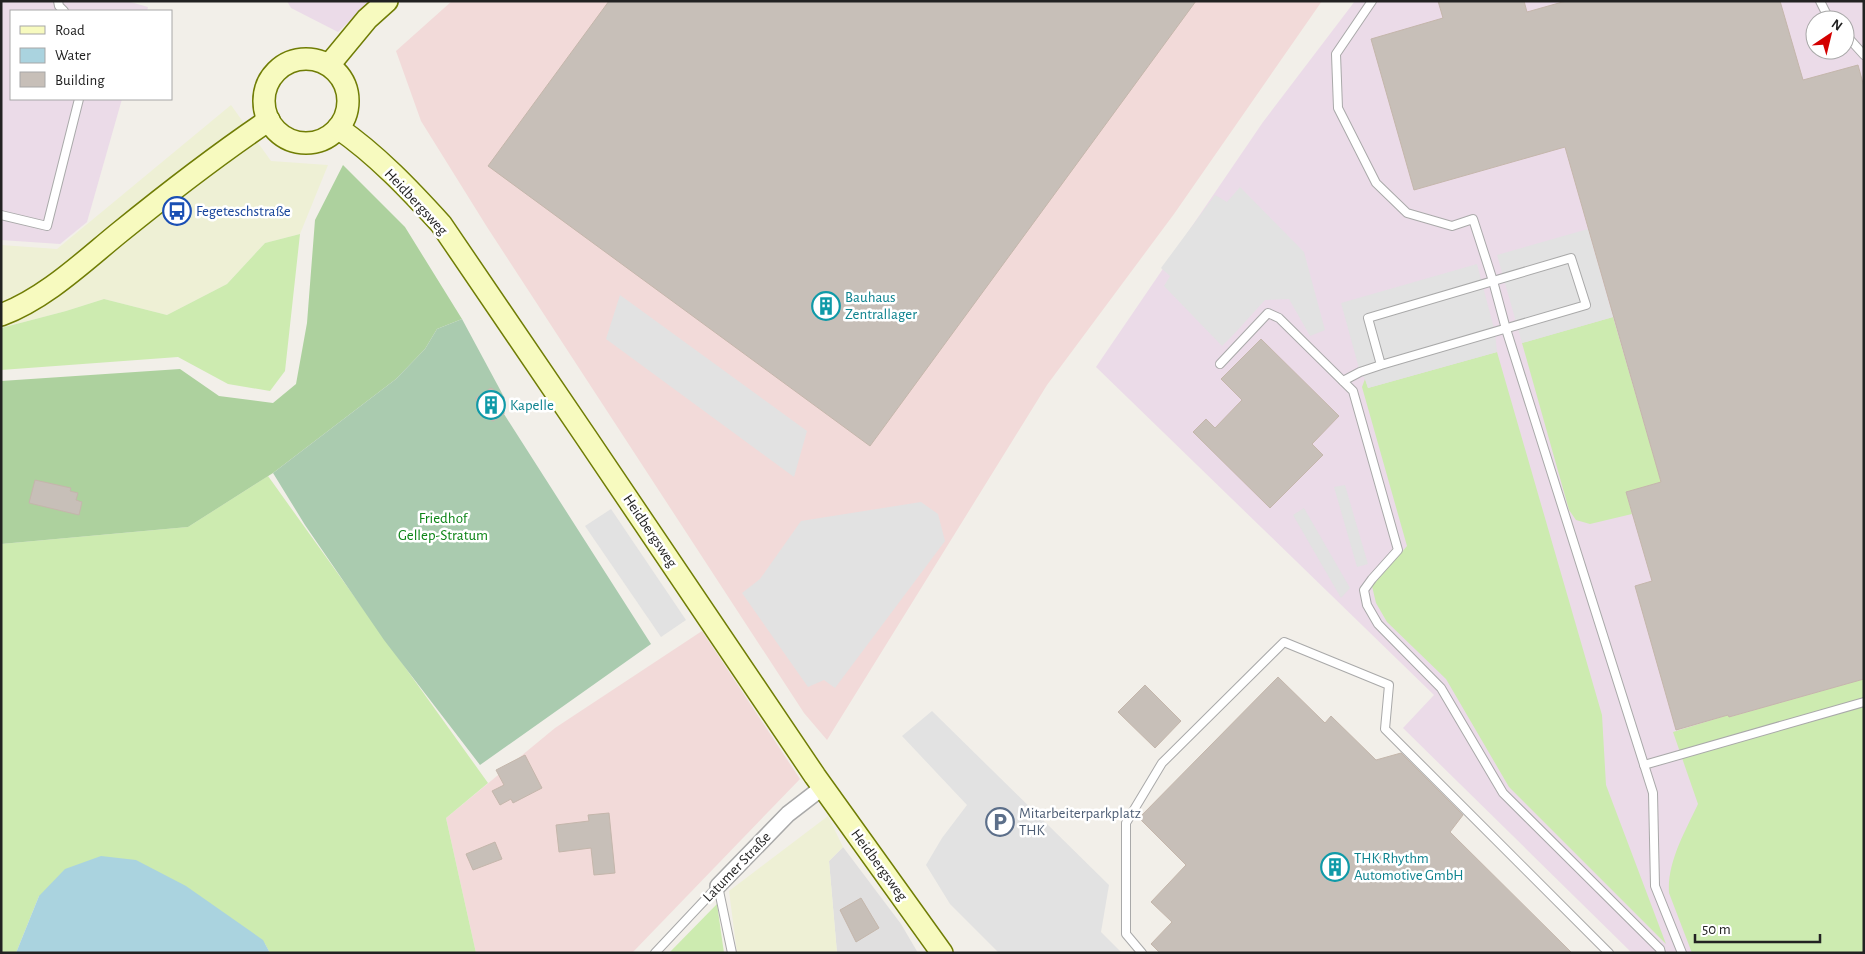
<svg xmlns="http://www.w3.org/2000/svg" width="1865" height="954" font-family="'Alegreya Sans',sans-serif">
  <style>
    .residential { fill: #e0dfdf }
    .commercial { fill: #f2dad9 }
    .industrial { fill: #ebdbe8; fill-rule: evenodd }
    .farmland { fill: #eef0d5 }
    .grass { fill: #cdebb0 }
    .forest { fill: #add19e }
    .cemetery { fill: #aacbaf }
    .parking { fill: #e2e2e2 }
    .water { fill: #aad3df }
    .building { fill: #c7bfb8; stroke: #c4b6ab }
    .lines { fill: none; stroke-linecap: round; stroke-linejoin: round }
    .lane-casing { stroke: #a9a9a9; stroke-width: 10 }
    .street-casing { stroke: #a9a9a9; stroke-width: 18 }
    .secondary-casing { stroke: #707d05; stroke-width: 24 }
    .lane { stroke: #fff; stroke-width: 8 }
    .street { stroke: #fff; stroke-width: 15 }
    .secondary { stroke: #f7fabf; stroke-width: 21 }
    .labels { text-anchor: middle; dominant-baseline: central; stroke-width: 5; stroke-linejoin: round; paint-order: stroke }
    .street-label { font-size: 15px; fill: #222; stroke: #fff }
    .transit-label { font-size: 15px; fill: #164399; stroke: #fff; text-anchor: start }
    .culture-label { font-size: 15px; fill: #0d838f; stroke: #fff; text-anchor: start }
    .park-label { font-size: 15px; fill: #0c8416; stroke: #fff }
    .service-label { font-size: 15px; fill: #4e5e75; stroke: #fff; text-anchor: start }
  </style>
  <rect width="100%" height="100%" fill="#f2efe9"/>
  <path class="residential" d="M 843,847 L 901,924 L 918,953 L 837,953 L 829,861 Z"/>
  <g class="commercial">
    <path d="M 452,1 L 1322,1 L 1174,214 L 1047,385 L 827,740 L 804,713 L 487,227 L 421,121 L 396,51 Z"/>
    <path d="M 702,631 L 800,779 L 632,953 L 476,953 L 446,818 L 555,728 Z"/>
  </g>
  <g class="industrial">
    <path d="M 1,1 L 127,1 L 148,7 L 147,11 L 11,11 L 11,99 L 122,99 L 87,222 L 60,244 L 1,240 Z"/>
    <path d="M 287,1 L 370,1 L 338,32 L 291,8 Z"/>
    <path d="M 1355,1 L 1864,1 L 1864,953 L 1632,953 L 1403,728 L 1434,695 L 1096,367 L 1263,122 ZM 1815,20 L 1845,20 L 1845,50 L 1815,50 Z"/>
  </g>
  <g class="farmland">
    <path d="M 231,105 L 271,161 L 328,165 L 300,234 L 265,243 L 227,284 L 167,315 L 104,299 L 66,311 L 1,328 L 1,245 L 57,249 Z"/>
    <path d="M 828,816 L 843,847 L 829,861 L 837,953 L 737,953 L 729,891 Z"/>
  </g>
  <g class="grass">
    <path d="M 300,234 L 285,371 L 270,391 L 228,384 L 178,357 L 1,370 L 1,328 L 66,311 L 104,299 L 167,315 L 227,284 L 265,243 Z"/>
    <path d="M 1613,317 L 1661,482 L 1626,492 L 1632,514 L 1590,524 L 1576,520 L 1569,510 L 1522,343 Z"/>
    <path d="M 1497,352 L 1602,715 L 1606,785 L 1666,944 L 1509,787 L 1446,679 L 1387,622 L 1376,603 L 1372,586 L 1407,546 L 1362,387 L 1365,379 L 1368,388 Z"/>
    <path d="M 268,476 L 488,783 L 446,818 L 476,953 L 270,953 L 265,944 L 39,896 L 16,953 L 1,953 L 1,544 L 188,527 Z"/>
    <path d="M 1864,679 L 1864,953 L 1692,953 L 1669,893 C 1667,862 1685,832 1698,804 L 1673,732 L 1728,715 L 1730,717 Z"/>
    <path d="M 717,904 L 724,953 L 669,953 Z"/>
  </g>
  <path class="forest" d="M 343,165 L 405,227 L 462,319 L 437,329 L 425,349 L 396,379 L 273,473 L 188,527 L 1,544 L 1,381 L 180,369 L 219,396 L 273,403 L 296,384 L 307,323 L 315,220 Z"/>
  <path class="cemetery" d="M 462,319 L 504,397 L 491,388 L 476,398 L 478,412 L 493,421 L 504,414 L 651,644 L 480,765 L 384,640 L 305,525 L 273,473 L 396,379 L 425,349 L 437,329 Z"/>
  <g class="parking">
    <path d="M 1240,187 L 1304,252 L 1325,330 L 1310,336 L 1289,299 L 1265,300 L 1235,333 L 1222,346 L 1164,286 L 1170,276 L 1161,268 L 1215,195 L 1227,202 Z"/>
    <path d="M 1588,229 L 1613,317 L 1522,343 L 1497,255 Z"/>
    <path d="M 1477,264 L 1495,332 L 1497,352 L 1368,388 L 1365,379 L 1360,372 L 1341,303 Z"/>
    <path d="M 620,295 L 807,431 L 794,477 L 606,339 Z"/>
    <path d="M 1345,485 L 1368,564 L 1357,567 L 1334,487 Z"/>
    <path d="M 921,502 L 938,514 L 945,541 L 835,688 L 824,680 L 808,687 L 742,593 L 760,579 L 801,521 Z"/>
    <path d="M 1304,508 L 1350,588 L 1341,598 L 1293,515 Z"/>
    <path d="M 611,509 L 686,620 L 661,637 L 585,526 Z"/>
    <path d="M 932,711 L 1109,885 L 1101,932 L 1122,953 L 999,953 L 950,904 L 926,865 L 942,838 L 967,805 L 902,736 Z"/>
  </g>
  <path class="water" d="M 101,856 L 136,860 L 186,886 L 263,940 L 270,953 L 16,953 L 39,896 L 65,869 Z"/>
  <g class="building">
    <path d="M 609,1 L 1196,1 L 870,446 L 488,166 Z"/>
    <path d="M 1438,1 L 1524,1 L 1527,12 L 1566,1 L 1780,1 L 1803,80 L 1858,65 L 1864,87 L 1864,679 L 1729,717 L 1728,715 L 1676,730 L 1635,586 L 1652,581 L 1626,492 L 1661,482 L 1565,147 L 1414,190 L 1371,39 L 1443,18 Z"/>
    <path d="M 1261,339 L 1339,416 L 1312,444 L 1323,455 L 1270,508 L 1193,432 L 1206,419 L 1215,428 L 1242,400 L 1221,379 Z"/>
    <path d="M 491,388 L 504,397 L 504,414 L 493,421 L 478,412 L 476,398 Z"/>
    <path d="M 35,480 L 71,488 L 70,491 L 78,493 L 76,500 L 82,502 L 79,515 L 29,503 Z"/>
    <path d="M 1278,677 L 1325,723 L 1331,716 L 1376,760 L 1401,753 L 1463,815 L 1450,832 L 1572,953 L 1160,953 L 1151,944 L 1172,922 L 1151,902 L 1186,865 L 1139,818 Z"/>
    <path d="M 1145,685 L 1181,721 L 1155,748 L 1118,712 Z"/>
    <path d="M 525,755 L 542,788 L 513,803 L 511,799 L 500,805 L 492,791 L 504,785 L 496,770 Z"/>
    <path d="M 609,813 L 615,873 L 594,875 L 591,848 L 559,852 L 556,825 L 589,821 L 588,815 Z"/>
    <path d="M 495,842 L 502,859 L 473,870 L 466,854 Z"/>
    <path d="M 861,898 L 879,928 L 856,942 L 840,910 Z"/>
  </g>
  <g class="lines">
    <defs>
      <g id="lane">
        <path d="M 58,1 L 59,6 L 64,11"/>
        <path d="M 1372,1 L 1336,54 L 1338,108 L 1376,183 L 1407,213 L 1452,226 L 1473,219 L 1493,281 L 1506,329 L 1653,793 L 1655,886 L 1682,953"/>
        <path d="M 1820,1 L 1826,13 L 1832,20"/>
        <path d="M 1845,34 L 1864,55"/>
        <path d="M 1,215 L 47,226 L 79,99"/>
        <path d="M 1220,364 L 1268,313 L 1279,318 L 1353,391 L 1398,550 L 1372,579 L 1364,590 L 1367,605 L 1378,624 L 1441,688 L 1503,793 L 1660,949 L 1661,953"/>
        <path d="M 1343,381 L 1360,372 L 1381,365 L 1586,305 L 1571,258 L 1368,318 L 1381,365"/>
        <path d="M 1644,765 L 1864,702"/>
        <path d="M 718,886 L 732,953"/>
        <path d="M 655,953 L 718,886"/>
        <path d="M 1142,953 L 1126,934 L 1126,823 L 1162,763 L 1284,642 L 1389,685 L 1385,729 L 1609,953"/>
      </g>
      <path id="street" d="M 718,886 L 788,814 L 823,787"/>
      <g id="secondary">
        <circle cx="306" cy="101" r="42"/>
        <path d="M 329,65 L 367,19 L 387,1"/>
        <path d="M 338,128 C 377,155 410,190 441,224 L 586,437 L 815,776 L 942,953"/>
        <path d="M 1,315 C 46,298 83,262 120,232 C 168,193 217,155 269,120"/>
      </g>
    </defs>
    <use href="#lane" class="lane-casing"/>
    <use href="#street" class="street-casing"/>
    <use href="#secondary" class="secondary-casing"/>
    <use href="#lane" class="lane"/>
    <use href="#street" class="street"/>
    <use href="#secondary" class="secondary"/>
  </g>
  <defs>
    <symbol id="bus-ring" viewBox="-11 -11 22 22"><circle r="9.5" fill="#fff" stroke="#1a4fb4" stroke-width="1.5"/><path d="M-5-6H5V4H4V6H2V4H-2V6H-4V4H-5ZM-3.5-4V0h7V-4ZM-3.5 1.2v1.5H-2V1.2ZM2 1.2v1.5H3.5V1.2Z" fill="#1a4fb4"/></symbol>
    <symbol id="building-ring" viewBox="-11 -11 22 22"><circle r="9.5" fill="#fff" stroke="#0f9aa8" stroke-width="1.5"/><path d="M-4-6H4V6H1V3H-1V6H-4ZM-2.5-4.3h1.7v1.8h-1.7ZM.8-4.3h1.7v1.8H.8ZM-2.5-1h1.7V.8h-1.7ZM.8-1h1.7V.8H.8Z" fill="#0f9aa8"/></symbol>
    <symbol id="parking-ring" viewBox="-11 -11 22 22"><circle r="9.5" fill="#fff" stroke="#5c6f8a" stroke-width="1.5"/><path d="M-3.5-5.5H1a3.5 3.5 0 0 1 0 7H-1V5.5H-3.5ZM-1-3.4V-.6H.8a1.4 1.4 0 0 0 0-2.8Z" fill="#5c6f8a"/></symbol>
  </defs>
  <g fill-rule="evenodd">
    <use href="#bus-ring" x="161" y="195" width="32" height="32"/>
    <use href="#building-ring" x="810" y="290" width="32" height="32"/>
    <use href="#building-ring" x="475" y="389" width="32" height="32"/>
    <use href="#parking-ring" x="984" y="806" width="32" height="32"/>
    <use href="#building-ring" x="1319" y="851" width="32" height="32"/>
  </g>
  <g class="labels">
    <g class="street-label">
      <text transform="translate(416 202) rotate(47)">Heidbergsweg</text>
      <text transform="translate(650 531) rotate(56)">Heidbergsweg</text>
      <text transform="translate(879 865) rotate(54)">Heidbergsweg</text>
      <text transform="translate(737 867) rotate(-46)">Latumer Straße</text>
    </g>
    <g class="transit-label">
      <text x="196" y="211">Fegeteschstraße</text>
    </g>
    <g class="culture-label">
      <text x="845" y="297">Bauhaus<tspan x="845" dy="17">Zentrallager</tspan></text>
      <text x="510" y="405">Kapelle</text>
      <text x="1354" y="858">THK Rhythm<tspan x="1354" dy="17">Automotive GmbH</tspan></text>
    </g>
    <g class="park-label">
      <text x="443" y="518">Friedhof<tspan x="443" dy="17">Gellep-Stratum</tspan></text>
    </g>
    <g class="service-label">
      <text x="1019" y="813">Mitarbeiterparkplatz<tspan x="1019" dy="17">THK</tspan></text>
    </g>
  </g>
  <rect width="1865" height="954" fill="none" stroke="#222222" stroke-width="5"/>
  <rect x="10" y="10" width="162" height="90" fill="#ffffff" stroke="#a7a7a7"/>
  <rect x="20" y="26" width="25" height="8" fill="#f7fabf" stroke="#a7a7a7"/>
  <text x="55" y="35" font-size="15" fill="#222222">Road</text>
  <rect x="20" y="48" width="25" height="15" fill="#aad3df" stroke="#a7a7a7"/>
  <text x="55" y="60" font-size="15" fill="#222222">Water</text>
  <rect x="20" y="72" width="25" height="15" fill="#c7bfb8" stroke="#a7a7a7"/>
  <text x="55" y="85" font-size="15" fill="#222222">Building</text>
  <g transform="translate(1830 35) rotate(35)"><circle r="24" fill="#ffffff" stroke="#a7a7a7"/>
  <path d="M0-4L9 19L0 12L-9 19Z" fill="#d40000"/>
  <text y="-8" font-size="14" font-weight="bold" text-anchor="middle" fill="#222222">N</text>
  </g>
  <path d="M1695 934v8h125v-8" fill="none" stroke="#222222" stroke-width="2.5"/>
  <text x="1702" y="934" font-size="15" fill="#222222" stroke="#ffffff" stroke-width="4" paint-order="stroke">50 m</text>
</svg>
